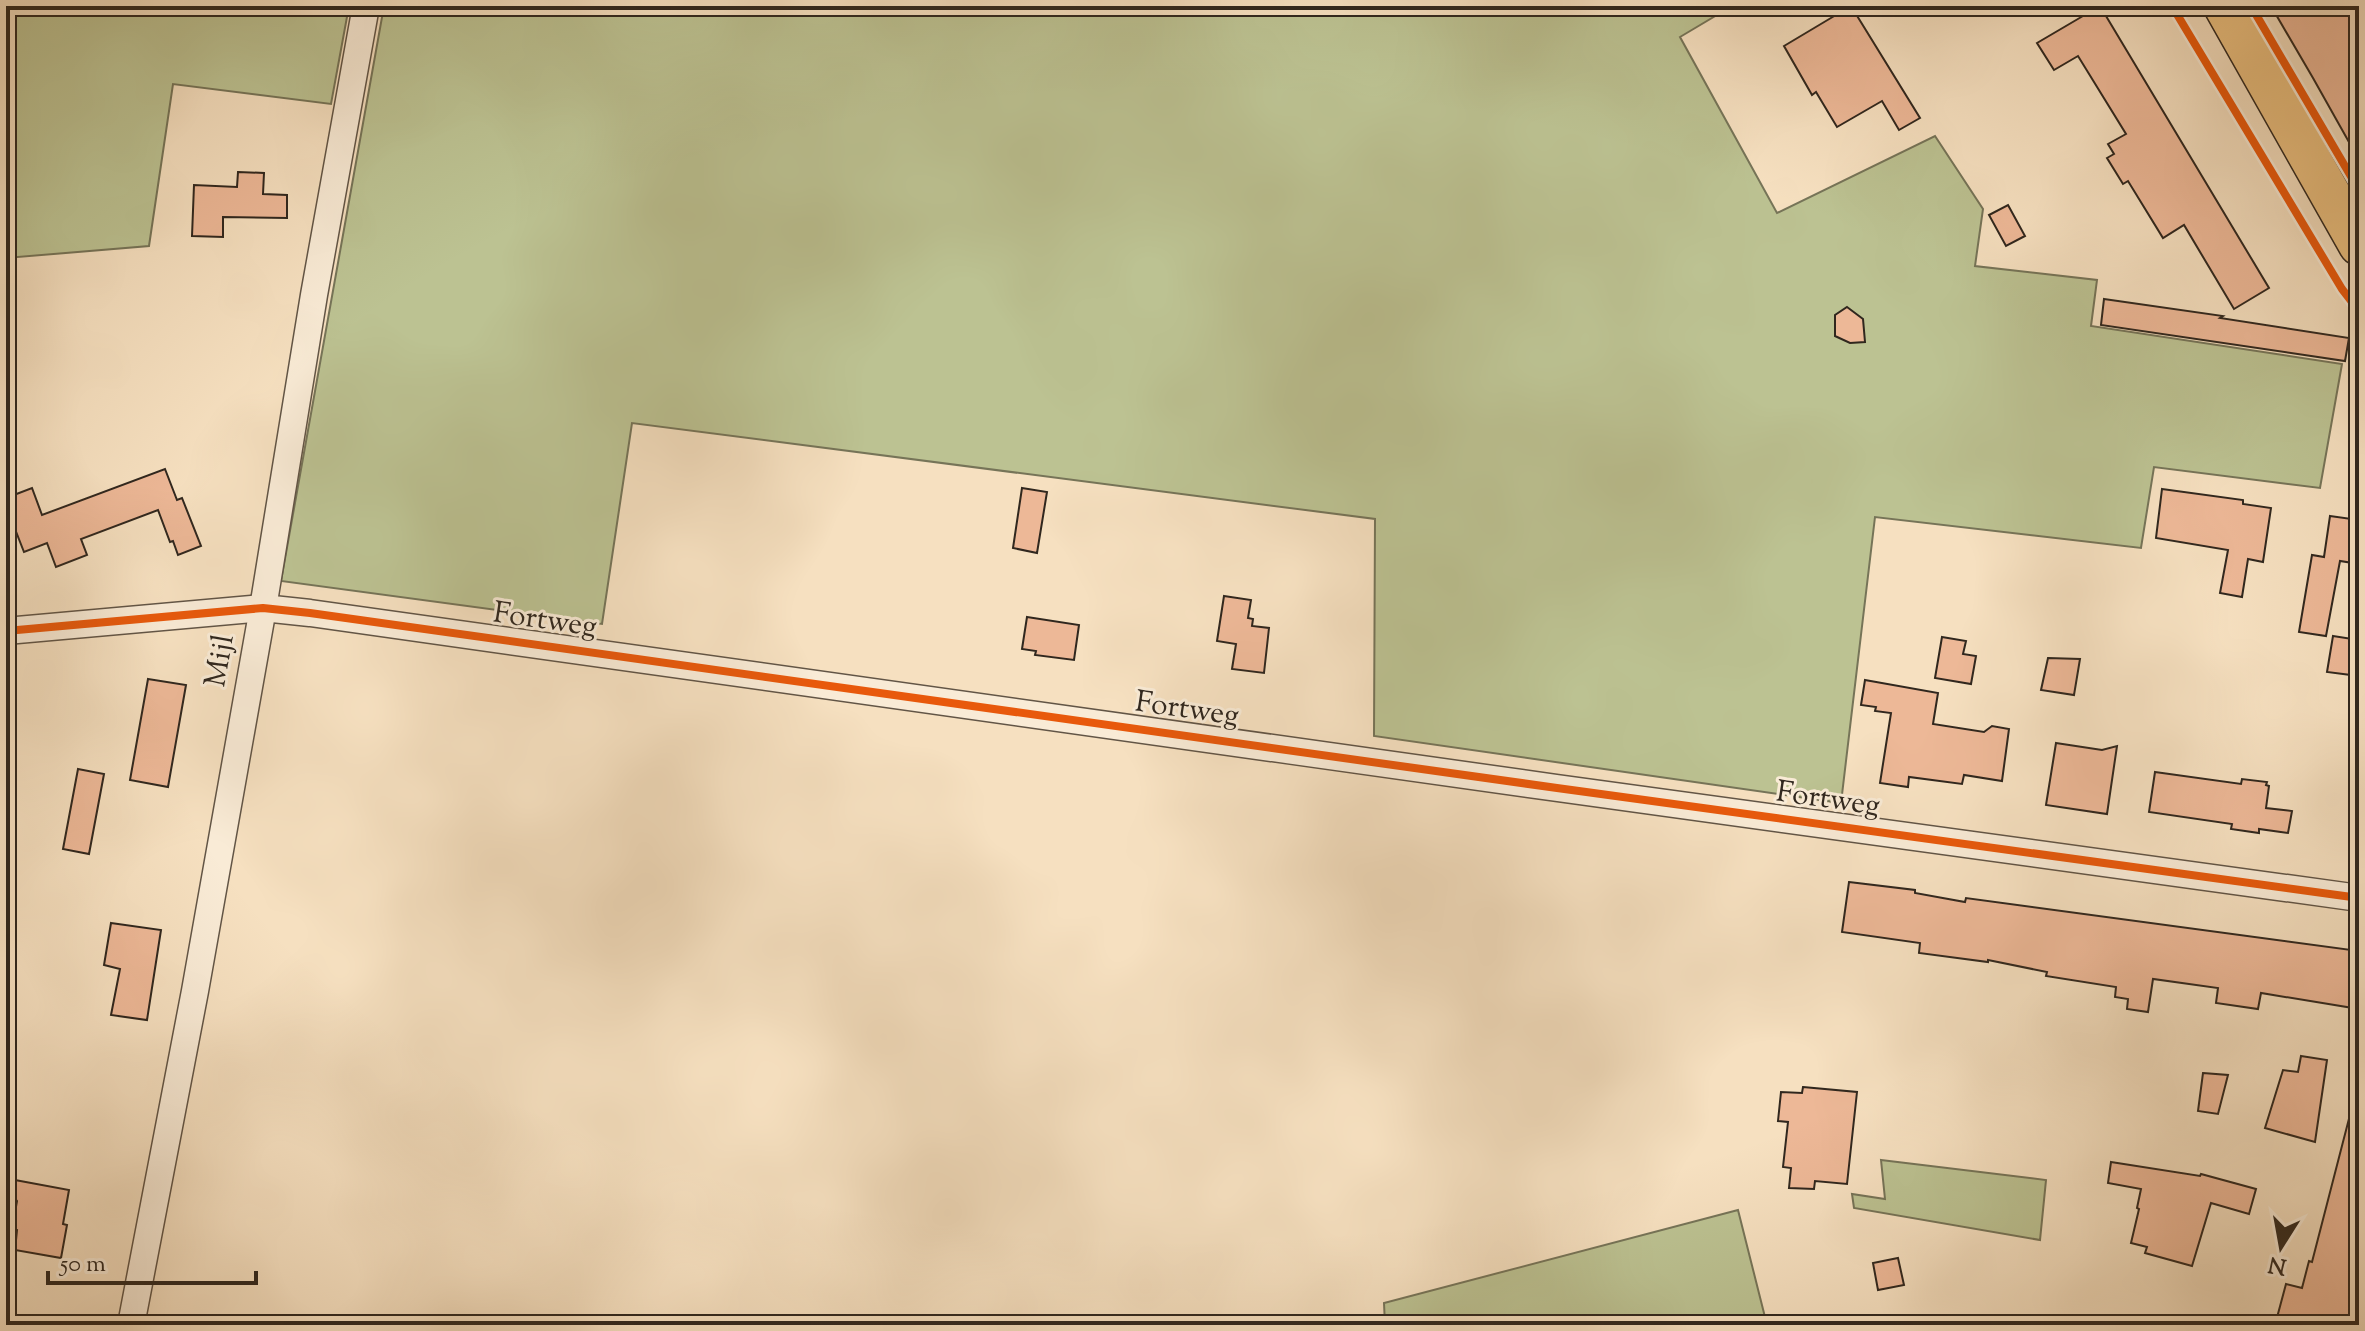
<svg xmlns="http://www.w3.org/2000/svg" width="2365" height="1331" font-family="'Sorts Mill Goudy',serif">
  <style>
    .green { fill: #bcc292; stroke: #767458; stroke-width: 2 }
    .building { fill: #edb897; stroke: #30271e; stroke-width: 2 }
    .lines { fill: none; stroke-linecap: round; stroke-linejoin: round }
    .minor-casing { stroke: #625546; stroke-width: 29 }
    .primary-casing { stroke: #30271e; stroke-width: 43 }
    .minor { stroke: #f9ebd6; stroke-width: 26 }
    .primary { stroke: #ebc080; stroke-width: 40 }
    .cycleway-casing { stroke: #f9ebd6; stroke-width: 13 }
    .cycleway { stroke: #e8590c; stroke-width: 8 }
    .labels { text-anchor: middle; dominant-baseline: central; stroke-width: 6; stroke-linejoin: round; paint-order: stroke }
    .street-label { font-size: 30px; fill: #30271e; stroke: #f9ebd6 }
  </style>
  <rect width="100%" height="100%" fill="#f6e0c0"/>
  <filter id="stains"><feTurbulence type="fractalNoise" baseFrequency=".0025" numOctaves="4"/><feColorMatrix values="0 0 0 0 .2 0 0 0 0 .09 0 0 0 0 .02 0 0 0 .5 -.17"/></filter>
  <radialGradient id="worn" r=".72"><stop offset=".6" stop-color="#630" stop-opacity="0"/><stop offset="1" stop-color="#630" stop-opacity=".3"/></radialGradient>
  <g class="green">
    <path d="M 6,6 L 349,6 L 331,104 L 173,84 L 149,246 L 6,258 Z"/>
    <path d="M 384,6 L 1732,6 L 1680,37 L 1777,213 L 1935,136 L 1983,209 L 1975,266 L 2097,280 L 2091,326 L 2342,364 L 2320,488 L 2154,467 L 2141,548 L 1875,517 L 1841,803 L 1374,736 L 1375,519 L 632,423 L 602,624 L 281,581 Z"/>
    <path d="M 1881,1160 L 2046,1180 L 2040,1240 L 1854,1208 L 1852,1194 L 1885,1199 Z"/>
    <path d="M 1738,1210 L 1767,1325 L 1385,1325 L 1384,1303 Z"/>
  </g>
  <g class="building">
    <path d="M 1851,6 L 1920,118 L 1899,130 L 1882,101 L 1837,127 L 1816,92 L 1812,95 L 1784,46 Z"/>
    <path d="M 2100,6 L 2269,288 L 2234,309 L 2184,225 L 2163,238 L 2128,181 L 2123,184 L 2107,158 L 2114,154 L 2108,144 L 2126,134 L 2078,56 L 2054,70 L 2037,43 Z"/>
    <path d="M 2271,6 L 2359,6 L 2359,160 L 2313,78 Z"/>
    <path d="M 238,172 L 264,173 L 263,194 L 287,195 L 287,218 L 223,217 L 223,237 L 192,236 L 194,185 L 237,187 Z"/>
    <path d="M 2008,205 L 2025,236 L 2006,246 L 1989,215 Z"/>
    <path d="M 2104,299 L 2223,316 L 2220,318 L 2349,338 L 2345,361 L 2101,325 Z"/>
    <path d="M 1847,307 L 1863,319 L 1865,342 L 1850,343 L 1835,336 L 1835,315 Z"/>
    <path d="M 165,469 L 177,500 L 182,498 L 201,546 L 178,555 L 173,541 L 170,542 L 158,510 L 81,539 L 87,555 L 56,567 L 47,543 L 24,552 L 6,506 L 6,498 L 32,488 L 42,515 Z"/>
    <path d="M 1022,488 L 1047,492 L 1037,553 L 1013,548 Z"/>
    <path d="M 2162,489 L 2243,500 L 2243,504 L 2271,508 L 2263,562 L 2248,559 L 2242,597 L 2220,593 L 2228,550 L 2156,538 Z"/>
    <path d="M 2330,516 L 2359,520 L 2359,564 L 2340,561 L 2326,636 L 2299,632 L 2312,555 L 2324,557 Z"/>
    <path d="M 1224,596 L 1251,600 L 1248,618 L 1253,619 L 1252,626 L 1269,628 L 1264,673 L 1232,669 L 1236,644 L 1217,641 Z"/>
    <path d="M 1027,617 L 1079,625 L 1074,660 L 1035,655 L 1036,651 L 1022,649 Z"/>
    <path d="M 2333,636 L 2359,640 L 2359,676 L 2327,672 Z"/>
    <path d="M 1942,637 L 1966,641 L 1963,654 L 1976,656 L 1971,684 L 1935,678 Z"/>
    <path d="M 2048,658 L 2080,659 L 2074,695 L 2041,690 Z"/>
    <path d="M 148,679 L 186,685 L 168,787 L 130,780 Z"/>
    <path d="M 1865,680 L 1938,693 L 1933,724 L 1984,732 L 1992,726 L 2009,729 L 2002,781 L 1964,775 L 1962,784 L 1909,777 L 1908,787 L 1880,783 L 1891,713 L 1875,711 L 1876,707 L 1861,705 Z"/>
    <path d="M 2056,743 L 2102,750 L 2117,746 L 2107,814 L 2046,805 Z"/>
    <path d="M 78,769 L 104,774 L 89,854 L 63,849 Z"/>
    <path d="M 2155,772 L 2241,784 L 2242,779 L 2267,782 L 2266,785 L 2269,786 L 2266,808 L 2292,811 L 2288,833 L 2259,829 L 2259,833 L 2231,829 L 2232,824 L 2149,812 Z"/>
    <path d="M 1849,882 L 1915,890 L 1915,893 L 1965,902 L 1966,898 L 2359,951 L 2359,1009 L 2261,993 L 2258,1009 L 2216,1003 L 2218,988 L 2153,979 L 2148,1012 L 2127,1009 L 2128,999 L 2115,997 L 2116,987 L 2046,976 L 2047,972 L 1988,960 L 1988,962 L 1919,953 L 1920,943 L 1842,932 Z"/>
    <path d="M 111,923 L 161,930 L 147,1020 L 111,1015 L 120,969 L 104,965 Z"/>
    <path d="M 2301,1056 L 2327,1060 L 2315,1142 L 2265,1128 L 2283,1070 L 2298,1072 Z"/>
    <path d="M 2203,1073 L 2228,1075 L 2218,1114 L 2198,1111 Z"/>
    <path d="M 1803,1087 L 1857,1092 L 1847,1184 L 1815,1181 L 1814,1189 L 1789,1188 L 1791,1168 L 1783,1167 L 1788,1122 L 1778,1121 L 1781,1092 L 1802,1093 Z"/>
    <path d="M 2352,1107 L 2359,1108 L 2359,1284 L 2347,1325 L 2275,1325 L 2286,1284 L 2302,1288 L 2309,1261 L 2312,1262 Z"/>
    <path d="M 2111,1162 L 2200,1176 L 2201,1174 L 2256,1189 L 2249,1214 L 2211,1203 L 2192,1266 L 2145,1253 L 2147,1247 L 2131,1243 L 2139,1209 L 2137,1208 L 2141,1189 L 2108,1183 Z"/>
    <path d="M 15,1180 L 69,1190 L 63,1224 L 67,1225 L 61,1258 L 15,1250 L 17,1230 L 12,1229 L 17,1201 L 13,1196 Z"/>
    <path d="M 1898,1258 L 1904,1285 L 1878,1290 L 1873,1263 Z"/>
  </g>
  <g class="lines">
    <defs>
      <g id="minor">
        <path d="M 6,631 L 263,608 L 310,613 L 1557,788 L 2359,898"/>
        <path d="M 131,1325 L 195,991 L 263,608 L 314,295 L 366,6"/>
      </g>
      <path id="primary" d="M 2224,6 L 2359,245"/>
    </defs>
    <use href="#minor" class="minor-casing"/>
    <use href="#primary" class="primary-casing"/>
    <use href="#minor" class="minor"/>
    <use href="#primary" class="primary"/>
    <defs>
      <g id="cycleway">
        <path d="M 2172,6 L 2342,289 L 2359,311"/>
        <path d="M 2251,6 L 2359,190"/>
        <path d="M 6,631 L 263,608 L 310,613 L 1557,788 L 2359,898"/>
      </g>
    </defs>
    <use href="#cycleway" class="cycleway-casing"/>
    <use href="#cycleway" class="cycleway"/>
  </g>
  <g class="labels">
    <g class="street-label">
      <text transform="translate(545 621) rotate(8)">Fortweg</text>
      <text transform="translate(221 661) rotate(-80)">Mijl</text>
      <text transform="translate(1187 710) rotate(8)">Fortweg</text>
      <text transform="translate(1828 800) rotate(8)">Fortweg</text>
    </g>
  </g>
  <rect width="2365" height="1331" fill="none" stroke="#f6e0c0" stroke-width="32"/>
  <rect x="8" y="8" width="2349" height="1315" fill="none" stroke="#30271e" stroke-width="4"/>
  <rect x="16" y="16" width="2333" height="1299" fill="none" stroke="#30271e" stroke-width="2"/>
  <g transform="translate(2281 1247) rotate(191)" stroke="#f9ebd6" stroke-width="6" paint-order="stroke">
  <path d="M0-6L14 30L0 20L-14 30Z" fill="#30271e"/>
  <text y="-12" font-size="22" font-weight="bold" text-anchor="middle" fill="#30271e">N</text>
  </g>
  <path d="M48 1271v12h208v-12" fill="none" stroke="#30271e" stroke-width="4"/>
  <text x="60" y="1271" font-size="24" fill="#30271e" stroke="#f9ebd6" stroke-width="6" paint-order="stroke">50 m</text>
  <rect width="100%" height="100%" filter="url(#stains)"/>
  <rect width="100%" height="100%" fill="url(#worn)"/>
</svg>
